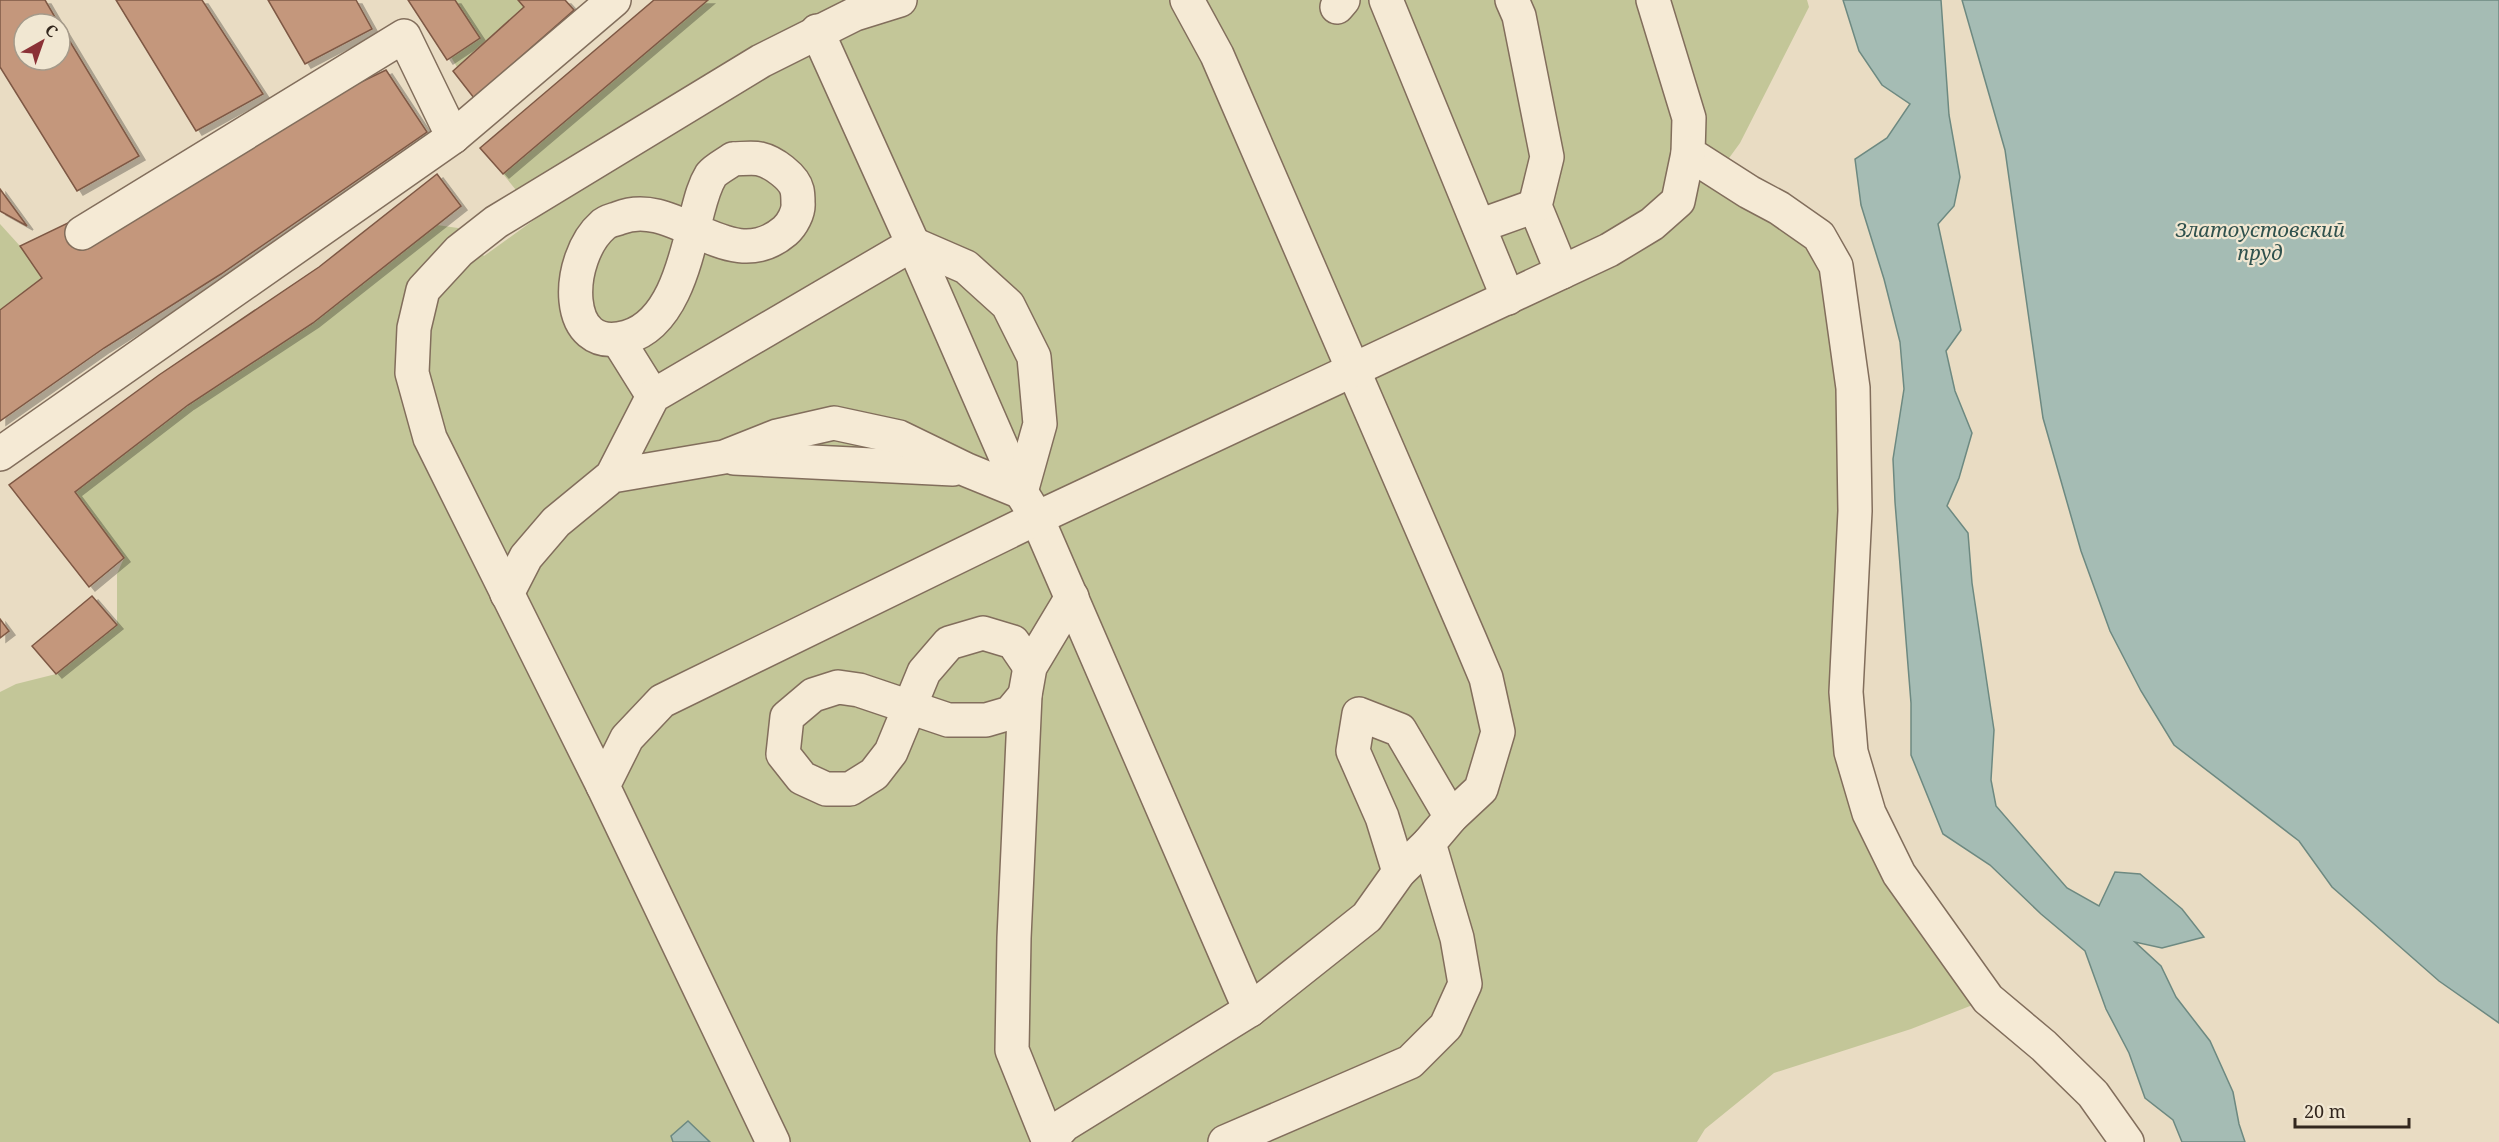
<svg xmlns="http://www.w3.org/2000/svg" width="2499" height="1142" font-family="'Noto Serif',serif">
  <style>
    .green { fill: #c3c698 }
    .water { fill: #a5bcb4; stroke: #6d8981; stroke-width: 1.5 }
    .building { fill: #c4977c; stroke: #7e5844; stroke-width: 1.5; filter: url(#shadow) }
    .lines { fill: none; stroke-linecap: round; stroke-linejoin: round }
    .minor-casing { stroke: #826e5c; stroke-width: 36 }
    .minor { stroke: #f5ead5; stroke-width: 33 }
    .labels { text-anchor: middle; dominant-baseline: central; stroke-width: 4.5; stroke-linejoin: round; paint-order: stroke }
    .water-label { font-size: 20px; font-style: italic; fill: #2f514d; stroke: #f1e7d2 }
  </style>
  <defs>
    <filter id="shadow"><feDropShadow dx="6" dy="4" stdDeviation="0" flood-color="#0004"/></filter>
  </defs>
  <rect width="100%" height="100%" fill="#e9dcc3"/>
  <g class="green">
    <path d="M 455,0 L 518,0 L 524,7 L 457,67 L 451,57 Z"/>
    <path d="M 708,0 L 1807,0 L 1809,7 L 1740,143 L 1708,187 L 1760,186 L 1836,266 L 1846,692 L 1869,813 L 1988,999 L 1911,1029 L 1774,1073 L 1705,1129 L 1697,1142 L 0,1142 L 0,692 L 16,684 L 56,674 L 117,624 L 117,574 L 124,558 L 75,492 L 188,405 L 313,323 L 437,225 L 458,228 L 484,256 L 538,217 L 503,174 Z"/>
    <path d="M 0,224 L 20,246 L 42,278 L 0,310 Z"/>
  </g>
  <g class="water">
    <path d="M 1843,0 L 1941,0 L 1949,115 L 1960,177 L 1954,206 L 1938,224 L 1961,330 L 1946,351 L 1955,391 L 1972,433 L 1959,478 L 1947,506 L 1968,533 L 1972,583 L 1994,730 L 1991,780 L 1996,806 L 2067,888 L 2099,906 L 2115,872 L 2140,874 L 2182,909 L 2204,937 L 2162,948 L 2135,942 L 2161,966 L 2176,997 L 2210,1041 L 2233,1092 L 2239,1124 L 2245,1142 L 2182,1142 L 2173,1120 L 2145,1098 L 2129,1053 L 2106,1009 L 2085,951 L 2041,914 L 1990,865 L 1943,834 L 1911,755 L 1911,703 L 1895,502 L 1893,459 L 1904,389 L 1900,342 L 1884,279 L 1861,205 L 1855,159 L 1887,138 L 1910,104 L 1882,85 L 1859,51 Z"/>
    <path d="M 1962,0 L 2499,0 L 2499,1023 L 2439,981 L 2332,887 L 2299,841 L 2174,745 L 2141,691 L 2110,631 L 2081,551 L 2043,418 L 2005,150 Z"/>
    <path d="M 688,1121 L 710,1142 L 673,1142 L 671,1136 Z"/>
  </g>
  <g class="building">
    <path d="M 0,0 L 45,0 L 59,24 L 24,24 L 24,60 L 60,60 L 60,25 L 139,156 L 77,191 L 0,67 Z"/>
    <path d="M 116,0 L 202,0 L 263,94 L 196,131 Z"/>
    <path d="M 268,0 L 356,0 L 372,29 L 305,64 Z"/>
    <path d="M 408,0 L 455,0 L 480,38 L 447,60 Z"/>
    <path d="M 518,0 L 565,0 L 574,10 L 474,98 L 453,71 L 524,7 Z"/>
    <path d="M 654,0 L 708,0 L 503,174 L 480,148 Z"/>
    <path d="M 386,70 L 427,132 L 221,274 L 104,348 L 0,421 L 0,310 L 42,278 L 20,246 Z"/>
    <path d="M 437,174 L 461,206 L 313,323 L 188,405 L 75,492 L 124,558 L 89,587 L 9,485 L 159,375 L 319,267 Z"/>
    <path d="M 0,189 L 27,226 L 0,211 Z"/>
    <path d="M 92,596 L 117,625 L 56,674 L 32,646 Z"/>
    <path d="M 0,619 L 9,631 L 0,638 Z"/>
  </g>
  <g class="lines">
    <defs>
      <g id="minor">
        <path d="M 1187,0 L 1217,55 L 1470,640 L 1486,678 L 1498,732 L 1481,789 L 1451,817 L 1429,843 L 1457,938 L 1465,984 L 1446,1026 L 1410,1062 L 1225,1142"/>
        <path d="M 1386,0 L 1508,298"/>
        <path d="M 1512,0 L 1519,16 L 1547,157 L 1535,206 L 1562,272"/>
        <path d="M 1653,0 L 1689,118 L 1688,153 L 1749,192 L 1779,208 L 1819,236 L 1836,266 L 1853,388 L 1855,511 L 1846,692 L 1851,752 L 1869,813 L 1899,874 L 1988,999 L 2044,1046 L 2093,1094 L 2127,1142"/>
        <path d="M 1337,7 L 1343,0"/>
        <path d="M 817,31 L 913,244 L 1021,492 L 1037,518 L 1250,1010"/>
        <path d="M 733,159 C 741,159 752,157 760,159 C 773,162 794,177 797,190 C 798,194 798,199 798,203 C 799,212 792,225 785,231 C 729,279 676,195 619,218 C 614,220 607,221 603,225 C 565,258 561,356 627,337 C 673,324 686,258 696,218 C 700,203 703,188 711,175 C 716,169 726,164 733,159"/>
        <path d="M 1479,226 L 1535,206"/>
        <path d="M 82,233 L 404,36 L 453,137"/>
        <path d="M 618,340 L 653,396"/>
        <path d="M 0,454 L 453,137 L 614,0"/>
        <path d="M 734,458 L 953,469"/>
        <path d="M 507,594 L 526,557 L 556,522 L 612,476 L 724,457 L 777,436 L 834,423 L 899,437 L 967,470 L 1021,492 L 1040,424 L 1034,357 L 1008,305 L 966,267 L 913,244 L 653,396 L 612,476"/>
        <path d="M 1025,695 L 1010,713 L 986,720 L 948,720 L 859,690 L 838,687 L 813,695 L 787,717 L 783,754 L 802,778 L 826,789 L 850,789 L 874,774 L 891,752 L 924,672 L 949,643 L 983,633 L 1013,642 L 1030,667"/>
        <path d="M 603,786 L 430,438 L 412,373 L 414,328 L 423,290 L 459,251 L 496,222 L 761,61 L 855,14 L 900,0"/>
        <path d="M 1399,872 L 1382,817 L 1353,751 L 1359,714 L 1400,730 L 1451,817"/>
        <path d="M 773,1142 L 603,786 L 627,738 L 662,701 L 1037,518 L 1609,250 L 1652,224 L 1678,201 L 1688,153"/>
        <path d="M 1049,1142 L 1012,1050 L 1014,938 L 1025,695 L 1030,667 L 1072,597"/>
        <path d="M 1049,1142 L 1064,1125 L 1250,1010 L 1367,917 L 1399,872 L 1429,843"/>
      </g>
    </defs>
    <use href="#minor" class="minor-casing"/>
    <use href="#minor" class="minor"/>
  </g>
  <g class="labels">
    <g class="water-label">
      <text x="2260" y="229">Златоустовский<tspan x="2260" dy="23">пруд</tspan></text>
    </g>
  </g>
  <g transform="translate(42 42) rotate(40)"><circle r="28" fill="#f1e7d2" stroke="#a59a8a" stroke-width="1.5"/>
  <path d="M0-4.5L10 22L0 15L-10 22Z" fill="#8b3136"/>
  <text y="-9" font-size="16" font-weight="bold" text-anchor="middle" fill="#33271e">С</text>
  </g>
  <path d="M2295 1118v9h114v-9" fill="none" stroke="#33271e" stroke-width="3"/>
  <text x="2304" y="1118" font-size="18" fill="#33271e" stroke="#f1e7d2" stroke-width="4.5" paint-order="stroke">20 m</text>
</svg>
